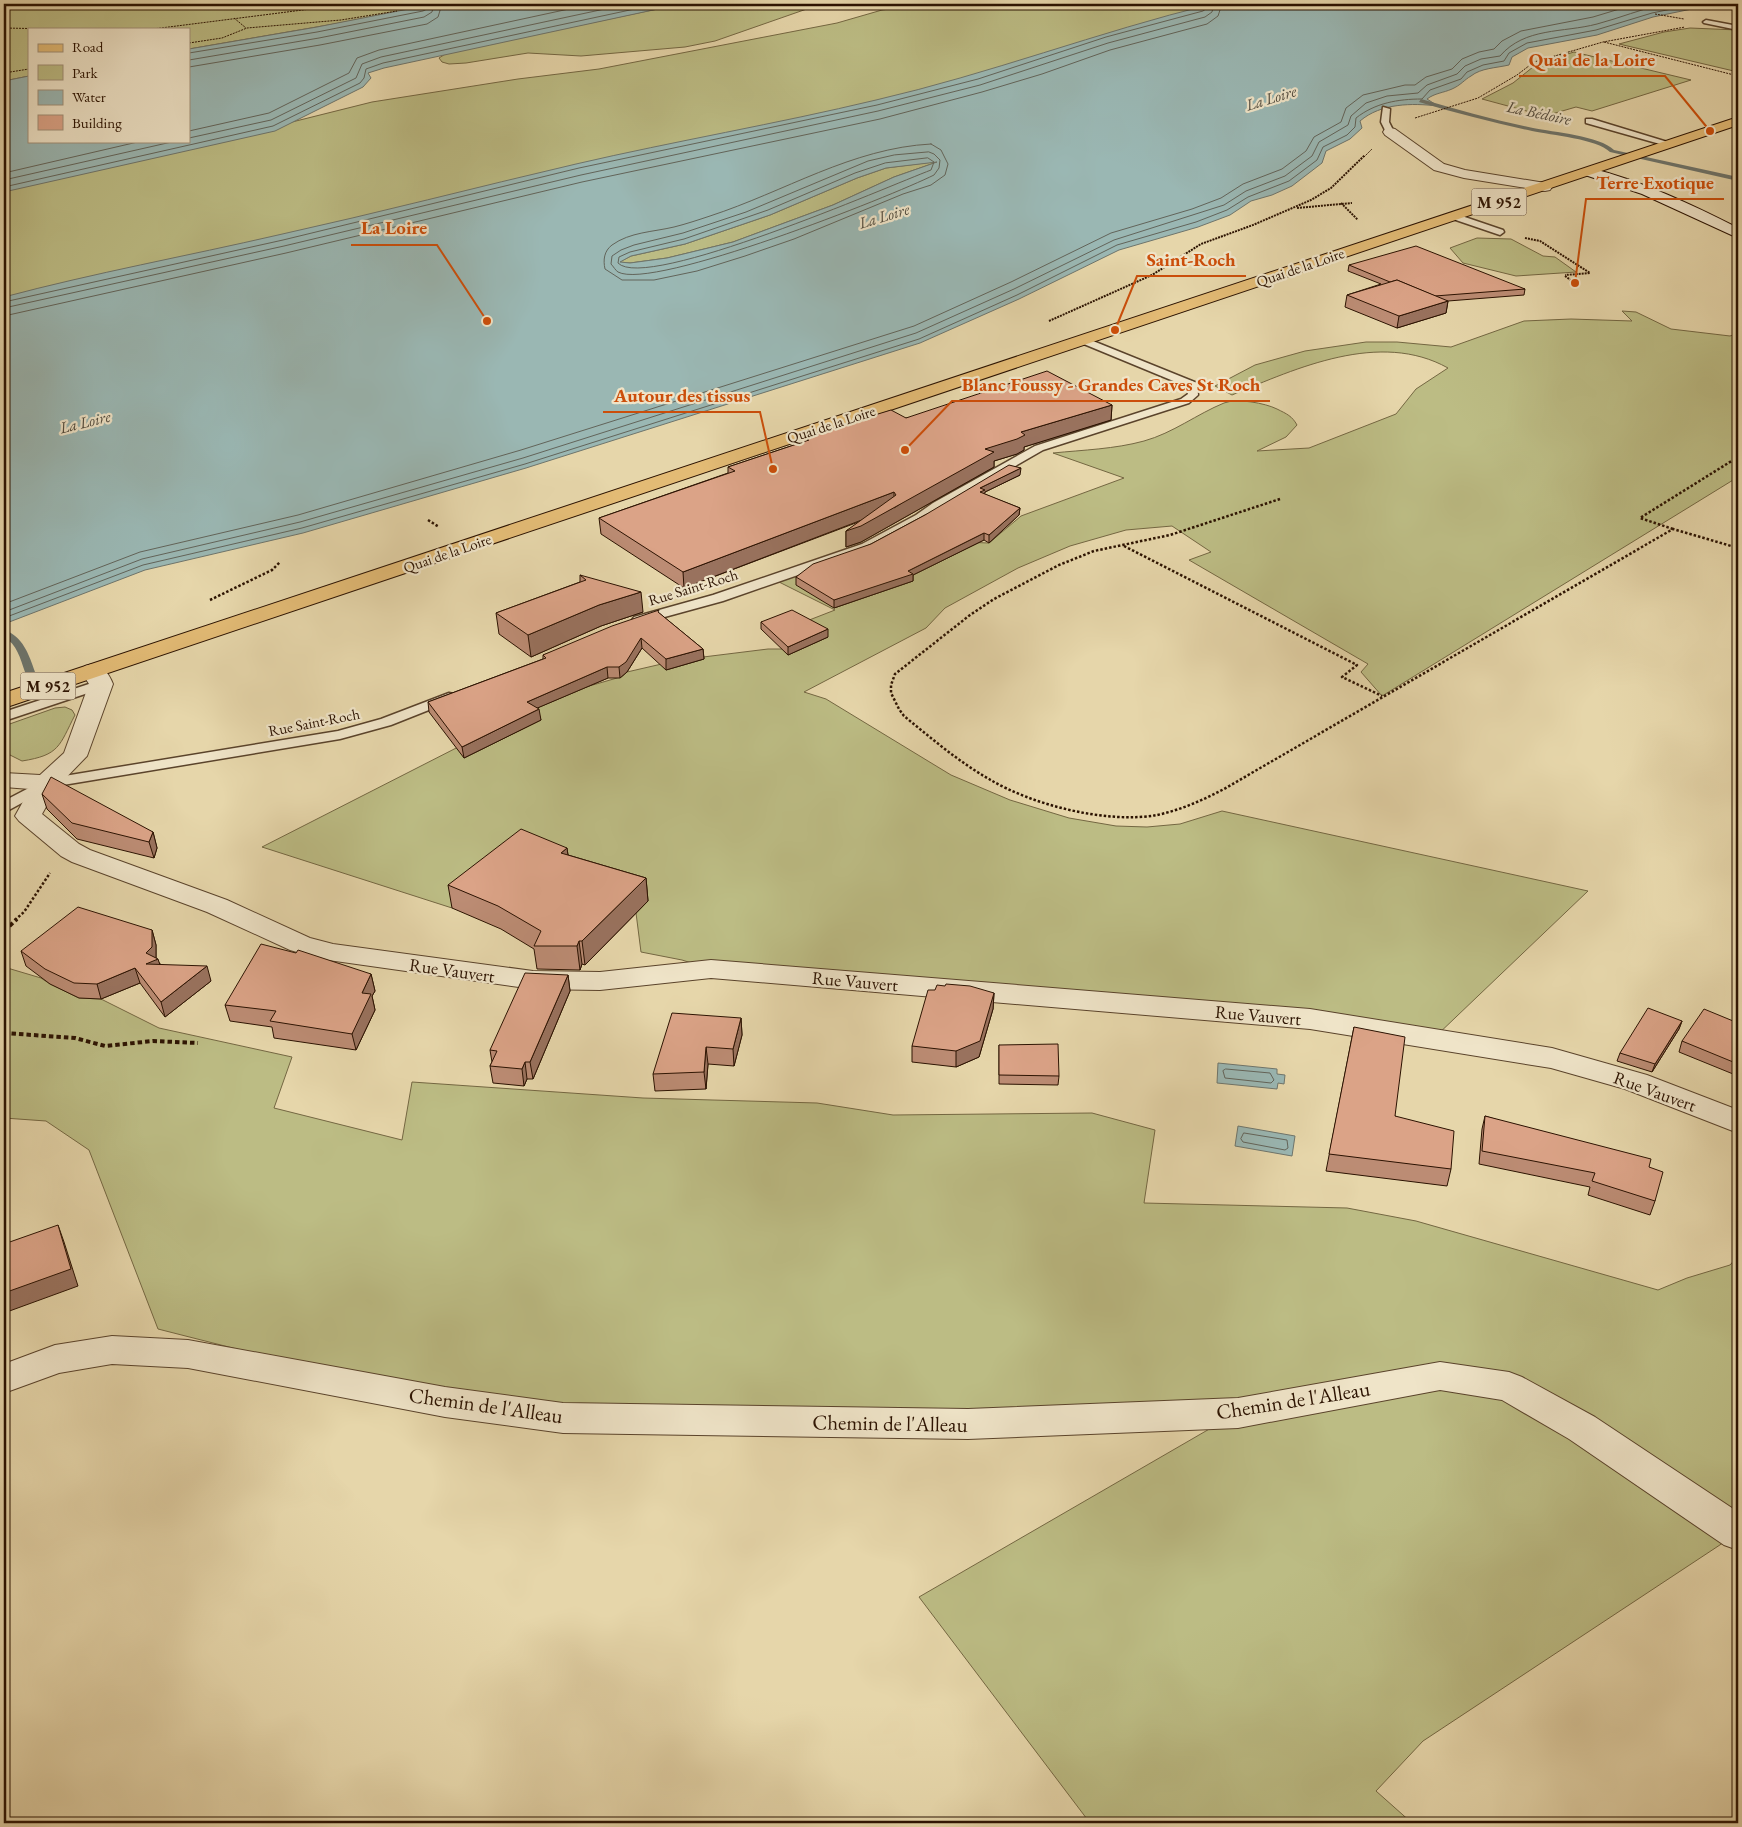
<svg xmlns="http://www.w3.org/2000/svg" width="1742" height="1827" font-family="'EB Garamond',serif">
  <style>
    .green { fill: #bcbc84; stroke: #746742 }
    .water { fill: #9ab7b3; stroke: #6e756c; fill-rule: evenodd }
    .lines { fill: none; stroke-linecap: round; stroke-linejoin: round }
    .shore { stroke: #62645a; stroke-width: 1 }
    .stream { fill: #6e756c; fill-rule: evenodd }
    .lane-casing { stroke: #5a432b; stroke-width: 3 }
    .street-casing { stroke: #5a432b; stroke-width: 2 }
    .secondary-casing { stroke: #2b1201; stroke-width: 2 }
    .primary-casing { stroke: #2b1201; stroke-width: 2 }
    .path-far3 { stroke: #2b1201; stroke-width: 1; stroke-dasharray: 2 1; stroke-linecap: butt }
    .path-far2 { stroke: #2b1201; stroke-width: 2; stroke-dasharray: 2 1; stroke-linecap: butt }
    .path-far1 { stroke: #2b1201; stroke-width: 2.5; stroke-dasharray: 2.5 2; stroke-linecap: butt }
    .path { stroke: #2b1201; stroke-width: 4; stroke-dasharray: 4.5 3; stroke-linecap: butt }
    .lane { fill: #efe4c8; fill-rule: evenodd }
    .street { fill: #efe4c8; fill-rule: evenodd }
    .secondary { fill: #efe4c8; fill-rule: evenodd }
    .primary { fill: #e3bb75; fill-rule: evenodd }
    .wall { fill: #bc8c74; stroke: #2b1201 }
    .shaded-wall { fill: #99725e; stroke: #2b1201 }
    .building { fill: #dba387; stroke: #2b1201 }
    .labels { text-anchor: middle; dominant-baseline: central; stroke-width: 4.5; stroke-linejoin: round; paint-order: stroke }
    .far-street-label { font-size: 15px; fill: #2b1201; stroke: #efe4c8 }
    .far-water-label { font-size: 16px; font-style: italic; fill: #524c3f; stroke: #efe4c8 }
    .shield { fill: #efe4c8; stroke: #66513d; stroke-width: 1 }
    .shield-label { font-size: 16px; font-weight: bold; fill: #2b1201 }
    .street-label { font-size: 18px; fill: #2b1201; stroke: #efe4c8 }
    .near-street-label { font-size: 21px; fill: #2b1201; stroke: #efe4c8 }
    .leader { fill: none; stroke: #cc4e0a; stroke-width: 2 }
    .callout-dot { fill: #cc4e0a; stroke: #efe4c8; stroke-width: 2 }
    .callout-label { font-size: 19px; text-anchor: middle; font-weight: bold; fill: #cc4e0a; stroke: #efe4c8; stroke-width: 4.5; stroke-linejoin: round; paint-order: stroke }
  </style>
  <rect width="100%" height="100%" fill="#e6d6aa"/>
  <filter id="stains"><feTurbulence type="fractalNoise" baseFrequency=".004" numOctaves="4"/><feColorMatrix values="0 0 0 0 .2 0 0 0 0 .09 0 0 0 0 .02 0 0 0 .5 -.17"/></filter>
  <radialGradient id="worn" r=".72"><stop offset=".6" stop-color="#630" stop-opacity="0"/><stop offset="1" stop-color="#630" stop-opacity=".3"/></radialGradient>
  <g class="green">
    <path d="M 4,4 L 450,4 L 189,49 L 189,29 L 29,29 L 29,76 L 4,81 Z"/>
    <path d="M 681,4 L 821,4 L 715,41 L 685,47 L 581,56 L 528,53 L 466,63 L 449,64 L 442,62 L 439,58 L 447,53 Z"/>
    <path d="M 928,4 L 1262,4 L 1015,119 L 4,316 L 4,185 L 164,154 L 372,102 L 518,79 L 599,69 L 837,23 L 882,10 Z"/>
    <path d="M 1690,28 L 1738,30 L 1738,72 L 1619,44 L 1664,32 Z"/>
    <path d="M 1574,52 L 1691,80 L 1592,111 L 1576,107 L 1545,116 L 1482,99 L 1513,83 L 1538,63 Z"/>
    <path d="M 940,161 L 894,177 L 833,205 L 733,242 L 667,258 L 630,263 L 619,262 L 631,256 L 685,244 L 770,215 L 857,178 L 886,168 Z"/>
    <path d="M 1477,238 L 1511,239 L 1543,256 L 1555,257 L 1576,272 L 1516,276 L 1463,263 L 1450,248 Z"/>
    <path d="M 1622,311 L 1636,312 L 1671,329 L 1730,336 L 1738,333 L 1738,477 L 1382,696 L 1361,672 L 1368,664 L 1189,560 L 1211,552 L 1172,526 L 1126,530 L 1070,546 L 1018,568 L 945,608 L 926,628 L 804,692 L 826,699 L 951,775 L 1010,800 L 1069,818 L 1116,826 L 1147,827 L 1180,824 L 1222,811 L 1588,891 L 1434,1038 L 711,969 L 682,960 L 641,952 L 636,913 L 570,871 L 452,908 L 262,847 L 519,716 L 572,691 L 617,678 L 627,672 L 679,660 L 768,649 L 800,649 L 799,624 L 835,610 L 773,579 L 820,562 L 907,578 L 961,542 L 989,543 L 1021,516 L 1124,478 L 1053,453 C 1083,450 1115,449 1144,441 C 1173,433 1197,414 1224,403 C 1237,398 1265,403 1277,409 C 1287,414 1292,416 1297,425 L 1286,437 L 1257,451 L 1309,448 L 1396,414 L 1416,389 L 1448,368 C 1380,330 1297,368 1232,395 L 1215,386 L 1255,365 L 1305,351 L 1366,342 L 1397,342 L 1451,347 L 1524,321 L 1571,319 L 1632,321 Z"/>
    <path d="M 65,707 L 72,710 L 75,715 C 59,746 60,755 22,761 L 4,752 L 4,726 L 55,708 Z"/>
    <path d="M 4,967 L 41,978 L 50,984 L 79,998 L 101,999 L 159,1028 L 292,1057 L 274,1108 L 402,1140 L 412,1082 L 643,1098 L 817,1103 L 893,1115 L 1092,1113 L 1155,1130 L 1144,1203 L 1347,1208 L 1416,1221 L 1658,1290 L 1687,1278 L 1730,1265 L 1738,1256 L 1738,1533 L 1423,1741 L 1376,1791 L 1412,1823 L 1090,1823 L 919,1597 L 1237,1413 L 445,1402 L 158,1329 L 89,1150 L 46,1121 L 4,1118 Z"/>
  </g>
  <g class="water">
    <path d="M 434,4 L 681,4 L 384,68 L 368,73 L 371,78 L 363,87 L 275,131 L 4,192 L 4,81 L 29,76 L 29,141 L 189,141 L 189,49 L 317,27 Z"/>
    <path d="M 1212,4 L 1716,4 L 1653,17 L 1597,35 L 1528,48 L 1512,57 L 1509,65 C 1496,68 1481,68 1471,76 C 1464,80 1461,85 1452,89 C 1443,93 1435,93 1427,99 L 1438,106 C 1412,103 1381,103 1360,121 L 1362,128 L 1350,139 L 1326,151 L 1322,163 L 1292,186 L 1272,195 L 1251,201 L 1230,215 L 1198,227 L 1119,250 L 1019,299 L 920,343 L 526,468 L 303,533 L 145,570 L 4,624 L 4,297 C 94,273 187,256 278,235 C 378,213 477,187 576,164 C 675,141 776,124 876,100 C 989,74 1098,32 1212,4 ZM 937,162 L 894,177 L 833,205 L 733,242 L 667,258 L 630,263 L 620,262 L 631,256 L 685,244 L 770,215 L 857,178 L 886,168 Z"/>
    <path d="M 1218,1063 L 1277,1069 L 1277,1074 L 1285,1075 L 1284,1084 L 1278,1083 L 1277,1089 L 1217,1083 Z"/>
    <path d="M 1238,1126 L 1295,1136 L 1292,1156 L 1235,1146 Z"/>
  </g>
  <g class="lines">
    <g class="shore">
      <path d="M 189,53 L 317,32 L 423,11 L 427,9 L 428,4"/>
      <path d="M 189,60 L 319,38 L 424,17 L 432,12 L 434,4"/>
      <path d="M 189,67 L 320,45 L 427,24 L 438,17 L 442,4"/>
      <path d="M 189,131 L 269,113 L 349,73 L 357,58 L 379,50 L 592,4"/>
      <path d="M 189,138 L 271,120 L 356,78 L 362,64 L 381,57 L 628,4"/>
      <path d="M 931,144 L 941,150 L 948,164 L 945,175 L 931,185 L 903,194 L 794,239 L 745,256 L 697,271 L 654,280 L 622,280 L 605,269 C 603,260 604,251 612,245 C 630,232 653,232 674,227 C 686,224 698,220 710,216 C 784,192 852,148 931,144 Z"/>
      <path d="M 929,152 L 934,154 L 940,160 L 939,168 L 934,175 C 892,196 653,291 618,272 C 616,271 613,266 611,264 L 612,256 L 621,250 L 634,245 L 683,233 L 746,212 L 868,161 L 894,155 Z"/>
      <path d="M 928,158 L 934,162 L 931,170 C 889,186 646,292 618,263 L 619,257 L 630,252 L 684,239 L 768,210 L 855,173 L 885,163 Z"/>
      <path d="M 4,173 L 142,141"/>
      <path d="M 4,180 L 176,141"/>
      <path d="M 4,187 L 273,126 L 360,83 L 364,78 L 366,69 L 383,63 L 658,4"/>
      <path d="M 4,302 L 283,240 L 579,168 L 877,105 L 978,79 L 1106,37 L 1203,11 L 1207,8 L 1208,4"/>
      <path d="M 4,308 L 284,246 L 581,175 L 878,111 L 980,85 L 1108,43 L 1205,17 L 1212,12 L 1214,4"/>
      <path d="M 4,316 L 286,253 L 582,182 L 880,119 L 982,92 L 1042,74 L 1110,50 L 1207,24 L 1218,16 L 1222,4"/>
      <path d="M 4,604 L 140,552 L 298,515 L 521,450 L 914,326 L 1011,282 L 1111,233 L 1192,209 L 1221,198 L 1243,184 L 1282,169 L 1306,151 L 1314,137 L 1341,122 L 1346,108 L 1363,95 L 1405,85 L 1415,85 L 1426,77 L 1452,69 L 1462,59 L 1479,52 L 1494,49 L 1502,41 L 1521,31 L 1593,17 L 1636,4"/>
      <path d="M 4,612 L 142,559 L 300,522 L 523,458 L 916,333 L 1014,289 L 1114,240 L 1224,205 L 1246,191 L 1285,176 L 1312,156 L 1319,142 L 1348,125 L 1351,116 L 1366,103 L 1387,96 L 1418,93 L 1427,85 L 1457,74 L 1465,66 L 1481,59 L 1500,56 C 1525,27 1563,33 1597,24 C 1620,18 1641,9 1664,4"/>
      <path d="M 4,618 L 143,565 L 302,528 L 525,464 L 919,339 L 1017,295 L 1117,245 L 1196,222 L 1227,210 L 1248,197 L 1289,181 L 1317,160 L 1323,147 L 1347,135 L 1355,127 L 1356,118 C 1375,103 1398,99 1422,99 L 1430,90 L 1461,79 L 1467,72 L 1483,65 L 1504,61 L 1509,53 L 1527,43 L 1596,30 L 1652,13 L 1696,4"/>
      <path d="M 1226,1069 L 1270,1073 L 1274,1080 L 1271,1083 L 1225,1078 L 1223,1071 Z"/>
      <path d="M 1244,1133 L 1287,1140 L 1288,1148 L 1285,1150 L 1243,1142 L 1241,1139 Z"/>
    </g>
    <g class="stream">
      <path d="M 1421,99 C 1458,110 1495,120 1533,128 C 1553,132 1600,136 1614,150 L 1738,177 L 1738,181 L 1610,152 C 1597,139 1551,135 1532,131 C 1494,123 1456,113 1419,102 Z"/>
      <path d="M 4,630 C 23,636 29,655 35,672 L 33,674 L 27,674 L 25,672 C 20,658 17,644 4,637 Z"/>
    </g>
    <defs>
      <g id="lane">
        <path d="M 1706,20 L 1738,26 L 1738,30 L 1704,23 L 1703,22 Z"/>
        <path d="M 1383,107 L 1390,109 L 1389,122 L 1394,132 L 1393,134 L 1387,134 L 1381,122 Z"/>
        <path d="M 1586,119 L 1592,119 L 1674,144 L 1667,146 L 1586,123 Z"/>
        <path d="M 1453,213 L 1503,230 L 1504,232 L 1500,235 L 1497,234 L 1450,218 L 1450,214 Z"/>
        <path d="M 1083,337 L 1197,383 L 1198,395 L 1189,403 L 1043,450 L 941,509 L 924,521 L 870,550 L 723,601 L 639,624 L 632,620 L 634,617 L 713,595 L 862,544 L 916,515 L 933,503 L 1035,446 L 1181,399 L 1188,394 L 1188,387 L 1079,342 L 1079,338 Z"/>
        <path d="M 101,680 L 106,681 L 108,684 L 106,687 L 4,721 L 4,712 Z"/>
        <path d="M 449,693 L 454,694 L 456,697 L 454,700 L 391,725 L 340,739 L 51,787 L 9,810 L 4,811 L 4,801 L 46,779 L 338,731 L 381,719 Z"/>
      </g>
      <g id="street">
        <path d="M 1390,128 L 1395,129 L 1444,164 L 1465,170 L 1545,183 L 1550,184 L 1552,187 L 1550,190 L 1545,191 L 1464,178 L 1434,170 L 1385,135 L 1383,132 L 1385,129 Z"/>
        <path d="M 93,664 C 104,667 109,674 113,684 L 87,756 L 57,787 L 42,814 L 79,844 L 90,850 L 227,900 L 310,938 L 333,944 L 533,971 L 600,972 L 711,960 L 1310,1009 L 1552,1048 L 1647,1075 L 1738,1110 L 1738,1133 L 1625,1089 L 1551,1068 L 1310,1029 L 711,978 L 600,990 L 533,989 L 321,959 L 290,950 L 207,912 L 72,862 L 61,856 L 19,821 L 15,816 L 30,789 L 4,787 L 4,773 L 40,775 L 64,753 L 89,684 L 81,671 L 85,666 Z"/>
        <path d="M 112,1336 L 188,1340 L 445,1387 L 563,1403 L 968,1409 L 1238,1398 L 1440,1362 L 1509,1372 L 1522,1377 L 1595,1417 L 1738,1512 L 1738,1550 L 1724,1545 L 1569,1439 L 1502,1400 L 1440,1390 L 1238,1428 L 968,1439 L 563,1433 L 445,1417 L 188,1368 L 112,1364 L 59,1373 L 4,1393 L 4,1364 L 55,1345 Z"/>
      </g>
      <path id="secondary" d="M 1590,168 C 1642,181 1691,204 1738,228 L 1738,238 L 1642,194 L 1585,175 L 1583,172 L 1585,169 Z"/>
      <path id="primary" d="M 1738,117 L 1738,125 L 4,708 L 4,693 Z"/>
    </defs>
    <use href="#lane" class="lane-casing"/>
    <use href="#street" class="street-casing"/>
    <use href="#secondary" class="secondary-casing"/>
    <use href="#primary" class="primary-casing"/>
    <g class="path-far3">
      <path d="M 1655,14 L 1684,19"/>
      <path d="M 234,18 L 246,28"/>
      <path d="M 4,28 L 55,29"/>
      <path d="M 153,29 L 350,4"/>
      <path d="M 1604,42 L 1738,76"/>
      <path d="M 189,43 L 222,38 L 247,28 L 341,20 L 397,11"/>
      <path d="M 4,73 L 29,69"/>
      <path d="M 1415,118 L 1478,98 L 1517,75 L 1534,62 L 1603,42 L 1685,27"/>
      <path d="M 1364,157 L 1372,149"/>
    </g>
    <g class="path-far2">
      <path d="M 1341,203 L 1358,220"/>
      <path d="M 1297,208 L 1352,203"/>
      <path d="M 1525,238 L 1540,241 L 1590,273 L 1565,275"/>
      <path d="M 1565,276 L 1572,281"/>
      <path d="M 1049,321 L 1152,275 L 1201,244 L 1253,225 L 1311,200 L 1331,188 L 1365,155"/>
    </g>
    <g class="path-far1">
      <path d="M 1280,499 L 1170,535 L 1094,551 L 1059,565 L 994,599 L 970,615 L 895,674 L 891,685 L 891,693 L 899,709 L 904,716 C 931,738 959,762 989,779 C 1032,805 1107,824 1157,815 C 1181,810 1203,800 1224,789 L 1673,529 L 1738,548"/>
      <path d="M 428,520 L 439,527"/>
      <path d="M 1673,529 L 1640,518 L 1738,457"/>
      <path d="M 1124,546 L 1357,665 L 1342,677 L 1382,696"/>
      <path d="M 210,600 L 272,570 L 280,562"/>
      <path d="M 15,920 L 24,912 L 50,873"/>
    </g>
    <g class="path">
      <path d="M 4,931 L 17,919"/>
      <path d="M 4,1033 L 75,1038 L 105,1046 L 153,1041 L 198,1043"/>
    </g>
    <use href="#lane" class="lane"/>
    <use href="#street" class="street"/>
    <use href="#secondary" class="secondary"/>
    <use href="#primary" class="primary"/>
  </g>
  <g class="wall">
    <path d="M 1349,265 L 1525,289 L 1524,295 L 1448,301 L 1446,313 L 1397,328 L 1345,307 L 1347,295 L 1381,284 L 1348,271 Z"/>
    <path d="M 1112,405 L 1111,420 L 1024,447 L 1024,450 L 1017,454 L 994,461 L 994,467 L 861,542 L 846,547 L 846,531 L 861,521 L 684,588 L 601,534 L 599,518 L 728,473 L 728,467 L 803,442 L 803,437 L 906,418 Z"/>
    <path d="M 1020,475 L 985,492 L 984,494 L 1020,508 L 1019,515 L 989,543 L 984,540 L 913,575 L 913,581 L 834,608 L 796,585 L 796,577 L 871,544 L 925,515 Z"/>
    <path d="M 580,575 L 643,612 L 601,626 L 531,657 L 499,634 L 496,613 L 580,582 Z"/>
    <path d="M 659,613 L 703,649 L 704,659 L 666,670 L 642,648 L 627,672 L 620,678 L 608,678 L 537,708 L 541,720 L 464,758 L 429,712 L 428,702 L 543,659 L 543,655 Z"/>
    <path d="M 761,622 L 828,637 L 788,655 L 761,629 Z"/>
    <path d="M 42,794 L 153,832 L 157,848 L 154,858 L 77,839 L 47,809 Z"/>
    <path d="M 567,848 L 568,855 L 646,878 L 648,901 L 585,965 L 582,964 L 580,970 L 537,969 L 534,949 L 501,929 L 452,908 L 448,885 Z"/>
    <path d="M 152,930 L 156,945 L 156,958 L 160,964 L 211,981 L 165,1017 L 140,983 L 101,999 L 79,998 L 50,984 L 26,966 L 21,951 Z"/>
    <path d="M 371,974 L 375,991 L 372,996 L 375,1010 L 356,1050 L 274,1038 L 272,1027 L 230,1021 L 225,1005 Z"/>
    <path d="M 568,975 L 570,991 L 533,1079 L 527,1079 L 524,1086 L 493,1083 L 490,1066 L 492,1062 L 490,1050 Z"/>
    <path d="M 994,993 L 993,1009 L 979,1057 L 956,1067 L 912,1062 L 912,1046 Z"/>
    <path d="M 741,1018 L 742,1035 L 734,1066 L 708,1064 L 706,1089 L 655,1091 L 653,1074 Z"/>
    <path d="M 1682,1021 L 1679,1029 L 1652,1072 L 1617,1061 L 1620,1053 Z"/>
    <path d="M 1738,1023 L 1738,1076 L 1679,1052 L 1682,1041 Z"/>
    <path d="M 1354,1027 L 1395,1116 L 1451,1169 L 1447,1186 L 1326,1171 Z"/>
    <path d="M 999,1045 L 1059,1076 L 1058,1085 L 999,1084 Z"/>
    <path d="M 1485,1116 L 1649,1167 L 1655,1201 L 1650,1215 L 1588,1195 L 1590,1187 L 1479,1164 L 1482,1129 Z"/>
  </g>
  <g class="shaded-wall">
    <path d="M 1448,301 L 1446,313 L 1397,328 L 1399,316 Z"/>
    <path d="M 1112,405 L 1111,420 L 1024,447 L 1024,450 L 1017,454 L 994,461 L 994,467 L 861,542 L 846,547 L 846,531 L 893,508 L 684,588 L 683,572 L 894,492 L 894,508 L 985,449 L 1021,432 Z"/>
    <path d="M 1021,468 L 1020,475 L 985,492 L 984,497 L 980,499 L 980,488 Z"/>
    <path d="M 1020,508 L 1019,515 L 989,543 L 989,535 Z"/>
    <path d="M 984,533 L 984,540 L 913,575 L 913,581 L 834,608 L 834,600 L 908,571 Z"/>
    <path d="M 641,592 L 643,612 L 601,626 L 531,657 L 528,635 L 599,605 Z"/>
    <path d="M 828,629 L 828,637 L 788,655 L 788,647 Z"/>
    <path d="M 641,638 L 642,648 L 627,672 L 620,678 L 619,667 Z"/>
    <path d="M 703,649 L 704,659 L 666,670 L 666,659 Z"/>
    <path d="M 607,667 L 608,678 L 528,712 L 527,702 Z"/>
    <path d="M 539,709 L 541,720 L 464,758 L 462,747 Z"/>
    <path d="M 153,832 L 157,848 L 154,858 L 149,842 Z"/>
    <path d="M 567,848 L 570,871 L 561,853 Z"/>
    <path d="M 646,878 L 648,901 L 585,965 L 582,941 Z"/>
    <path d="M 152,930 L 156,945 L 156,960 L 158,959 L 163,974 L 146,964 L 146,953 Z"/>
    <path d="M 579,941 L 582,964 L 580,970 L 577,946 Z"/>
    <path d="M 207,966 L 211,981 L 165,1017 L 161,1002 Z"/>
    <path d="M 135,968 L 140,983 L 101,999 L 97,984 Z"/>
    <path d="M 371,974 L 375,991 L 372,996 L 375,1010 L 356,1050 L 352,1034 L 362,993 Z"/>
    <path d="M 568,975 L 570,991 L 533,1079 L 530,1062 Z"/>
    <path d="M 994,993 L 993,1009 L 979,1057 L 956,1067 L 956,1051 Z"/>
    <path d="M 741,1018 L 742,1035 L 734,1066 L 733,1049 Z"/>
    <path d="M 1682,1021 L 1679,1029 L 1652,1072 L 1655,1064 Z"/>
    <path d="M 706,1047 L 708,1064 L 706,1089 L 704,1072 Z"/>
    <path d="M 525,1062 L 527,1079 L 524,1086 L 522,1069 Z"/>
    <path d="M 58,1225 L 64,1242 L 78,1286 L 4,1313 L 4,1293 Z"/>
  </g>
  <g class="building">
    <path d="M 1416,246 L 1525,289 L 1435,296 L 1397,280 L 1390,282 L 1349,265 Z"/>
    <path d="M 1397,280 L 1448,301 L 1399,316 L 1347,295 Z"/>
    <path d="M 1047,371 L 1112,405 L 1021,432 L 1025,435 L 1017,439 L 985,449 L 994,452 L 861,526 L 846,531 L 896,495 L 894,492 L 683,572 L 599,518 L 735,471 L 728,467 L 809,440 L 803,437 L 891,410 L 906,418 Z"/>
    <path d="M 1009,465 L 1021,468 L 980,488 L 985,490 L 980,492 L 1020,508 L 989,535 L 984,533 L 908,571 L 913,574 L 834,600 L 796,577 L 813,564 L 871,544 L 925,515 Z"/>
    <path d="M 580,575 L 641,592 L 599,605 L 528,635 L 496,613 L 586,580 Z"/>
    <path d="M 659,610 L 658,612 L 703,649 L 666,659 L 641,638 L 626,662 L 619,667 L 607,667 L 527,702 L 539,709 L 462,747 L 428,702 L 546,658 L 543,655 L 612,626 Z"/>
    <path d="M 792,610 L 828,629 L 788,647 L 761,622 Z"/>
    <path d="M 51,777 L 153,832 L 149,842 L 72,823 L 42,794 Z"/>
    <path d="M 521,829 L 567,848 L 561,853 L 646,878 L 582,941 L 579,941 L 577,946 L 534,946 L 541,931 L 498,906 L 448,885 Z"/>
    <path d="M 78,907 L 152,930 L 152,947 L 146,953 L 158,959 L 146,964 L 207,966 L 161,1002 L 135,968 L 97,984 L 74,983 L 45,969 L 21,951 Z"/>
    <path d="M 261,944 L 296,953 L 298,950 L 371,974 L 362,993 L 371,994 L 352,1034 L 270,1021 L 276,1011 L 225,1005 Z"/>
    <path d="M 525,973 L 568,975 L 530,1062 L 525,1062 L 522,1069 L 490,1066 L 497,1051 L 490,1050 Z"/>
    <path d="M 946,984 L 970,986 L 994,993 L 980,1041 L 956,1051 L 912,1046 L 928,990 L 935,990 L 937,985 L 945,986 Z"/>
    <path d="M 1648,1008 L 1682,1021 L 1655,1064 L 1620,1053 Z"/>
    <path d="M 1704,1009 L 1738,1023 L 1738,1064 L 1682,1041 Z"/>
    <path d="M 672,1013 L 741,1018 L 733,1049 L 706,1047 L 704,1072 L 653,1074 Z"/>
    <path d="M 1354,1027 L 1405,1037 L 1395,1116 L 1454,1131 L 1451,1169 L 1329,1154 Z"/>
    <path d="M 1058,1044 L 1059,1076 L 999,1075 L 999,1045 Z"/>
    <path d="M 1485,1116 L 1651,1159 L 1649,1167 L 1663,1172 L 1655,1201 L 1592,1181 L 1595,1173 L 1482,1151 Z"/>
    <path d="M 58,1225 L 71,1269 L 4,1293 L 4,1244 Z"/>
  </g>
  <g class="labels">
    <g class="far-street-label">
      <text transform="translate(1300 267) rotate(-19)">Quai de la Loire</text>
      <text transform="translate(831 424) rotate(-18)">Quai de la Loire</text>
      <text transform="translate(447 553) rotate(-19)">Quai de la Loire</text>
      <text transform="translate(693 587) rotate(-17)">Rue Saint-Roch</text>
      <text transform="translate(314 722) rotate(-11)">Rue Saint-Roch</text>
    </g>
    <g class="far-water-label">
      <text transform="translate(1271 98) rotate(-17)">La Loire</text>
      <text transform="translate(1539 113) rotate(12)">La Bédoire</text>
      <text transform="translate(884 216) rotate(-17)">La Loire</text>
      <text transform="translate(85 422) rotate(-14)">La Loire</text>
    </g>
    <g class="shield">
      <rect x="1471.5" y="188.5" width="55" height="27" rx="4"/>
      <rect x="20.5" y="672.5" width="55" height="27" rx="4"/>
    </g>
    <g class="shield-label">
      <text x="1499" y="202">M 952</text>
      <text x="48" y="686">M 952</text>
    </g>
    <g class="street-label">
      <text transform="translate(452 970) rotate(8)">Rue Vauvert</text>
      <text transform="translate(855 981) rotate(5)">Rue Vauvert</text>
      <text transform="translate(1258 1015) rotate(5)">Rue Vauvert</text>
      <text transform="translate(1655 1091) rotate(20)">Rue Vauvert</text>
    </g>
    <g class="near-street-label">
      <text transform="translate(1293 1400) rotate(-9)">Chemin de l'Alleau</text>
      <text transform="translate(486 1405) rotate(8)">Chemin de l'Alleau</text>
      <text transform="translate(890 1423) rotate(1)">Chemin de l'Alleau</text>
    </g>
  </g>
  <path class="leader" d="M1710 131L1665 76H1519M1575 283L1586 199H1724M487 321L437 245H351M1115 330L1137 276H1246M905 450L952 401H1270M773 469L760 412H603"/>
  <g class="callout-dot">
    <circle cx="1710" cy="131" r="5"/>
    <circle cx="1575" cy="283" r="5"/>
    <circle cx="487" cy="321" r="5"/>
    <circle cx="1115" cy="330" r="5"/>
    <circle cx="905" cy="450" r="5"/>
    <circle cx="773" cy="469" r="5"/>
  </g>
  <g class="callout-label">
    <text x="1592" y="66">Quai de la Loire</text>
    <text x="1655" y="189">Terre Exotique</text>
    <text x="394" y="234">La Loire</text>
    <text x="1191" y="266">Saint-Roch</text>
    <text x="1111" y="391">Blanc Foussy - Grandes Caves St Roch</text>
    <text x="682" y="402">Autour des tissus</text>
  </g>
  <rect width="1742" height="1827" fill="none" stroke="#e6d6aa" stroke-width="20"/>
  <rect x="5" y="5" width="1732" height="1817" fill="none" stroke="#2b1201" stroke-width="2.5"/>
  <rect x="10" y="10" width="1722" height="1807" fill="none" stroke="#2b1201"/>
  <rect x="28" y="28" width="162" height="115" fill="#efe4c8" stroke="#a19078"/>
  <rect x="38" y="44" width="25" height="8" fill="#e3bb75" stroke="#a19078"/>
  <text x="72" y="52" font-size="15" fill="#2b1201">Road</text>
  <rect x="38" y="65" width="25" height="15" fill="#bcbc84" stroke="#a19078"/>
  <text x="72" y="78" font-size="15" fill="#2b1201">Park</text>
  <rect x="38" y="90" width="25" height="15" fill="#9ab7b3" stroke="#a19078"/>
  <text x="72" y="102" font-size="15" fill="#2b1201">Water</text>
  <rect x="38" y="115" width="25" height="15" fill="#dba387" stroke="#a19078"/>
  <text x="72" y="128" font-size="15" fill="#2b1201">Building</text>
  <rect width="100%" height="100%" filter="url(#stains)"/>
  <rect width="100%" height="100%" fill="url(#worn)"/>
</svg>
